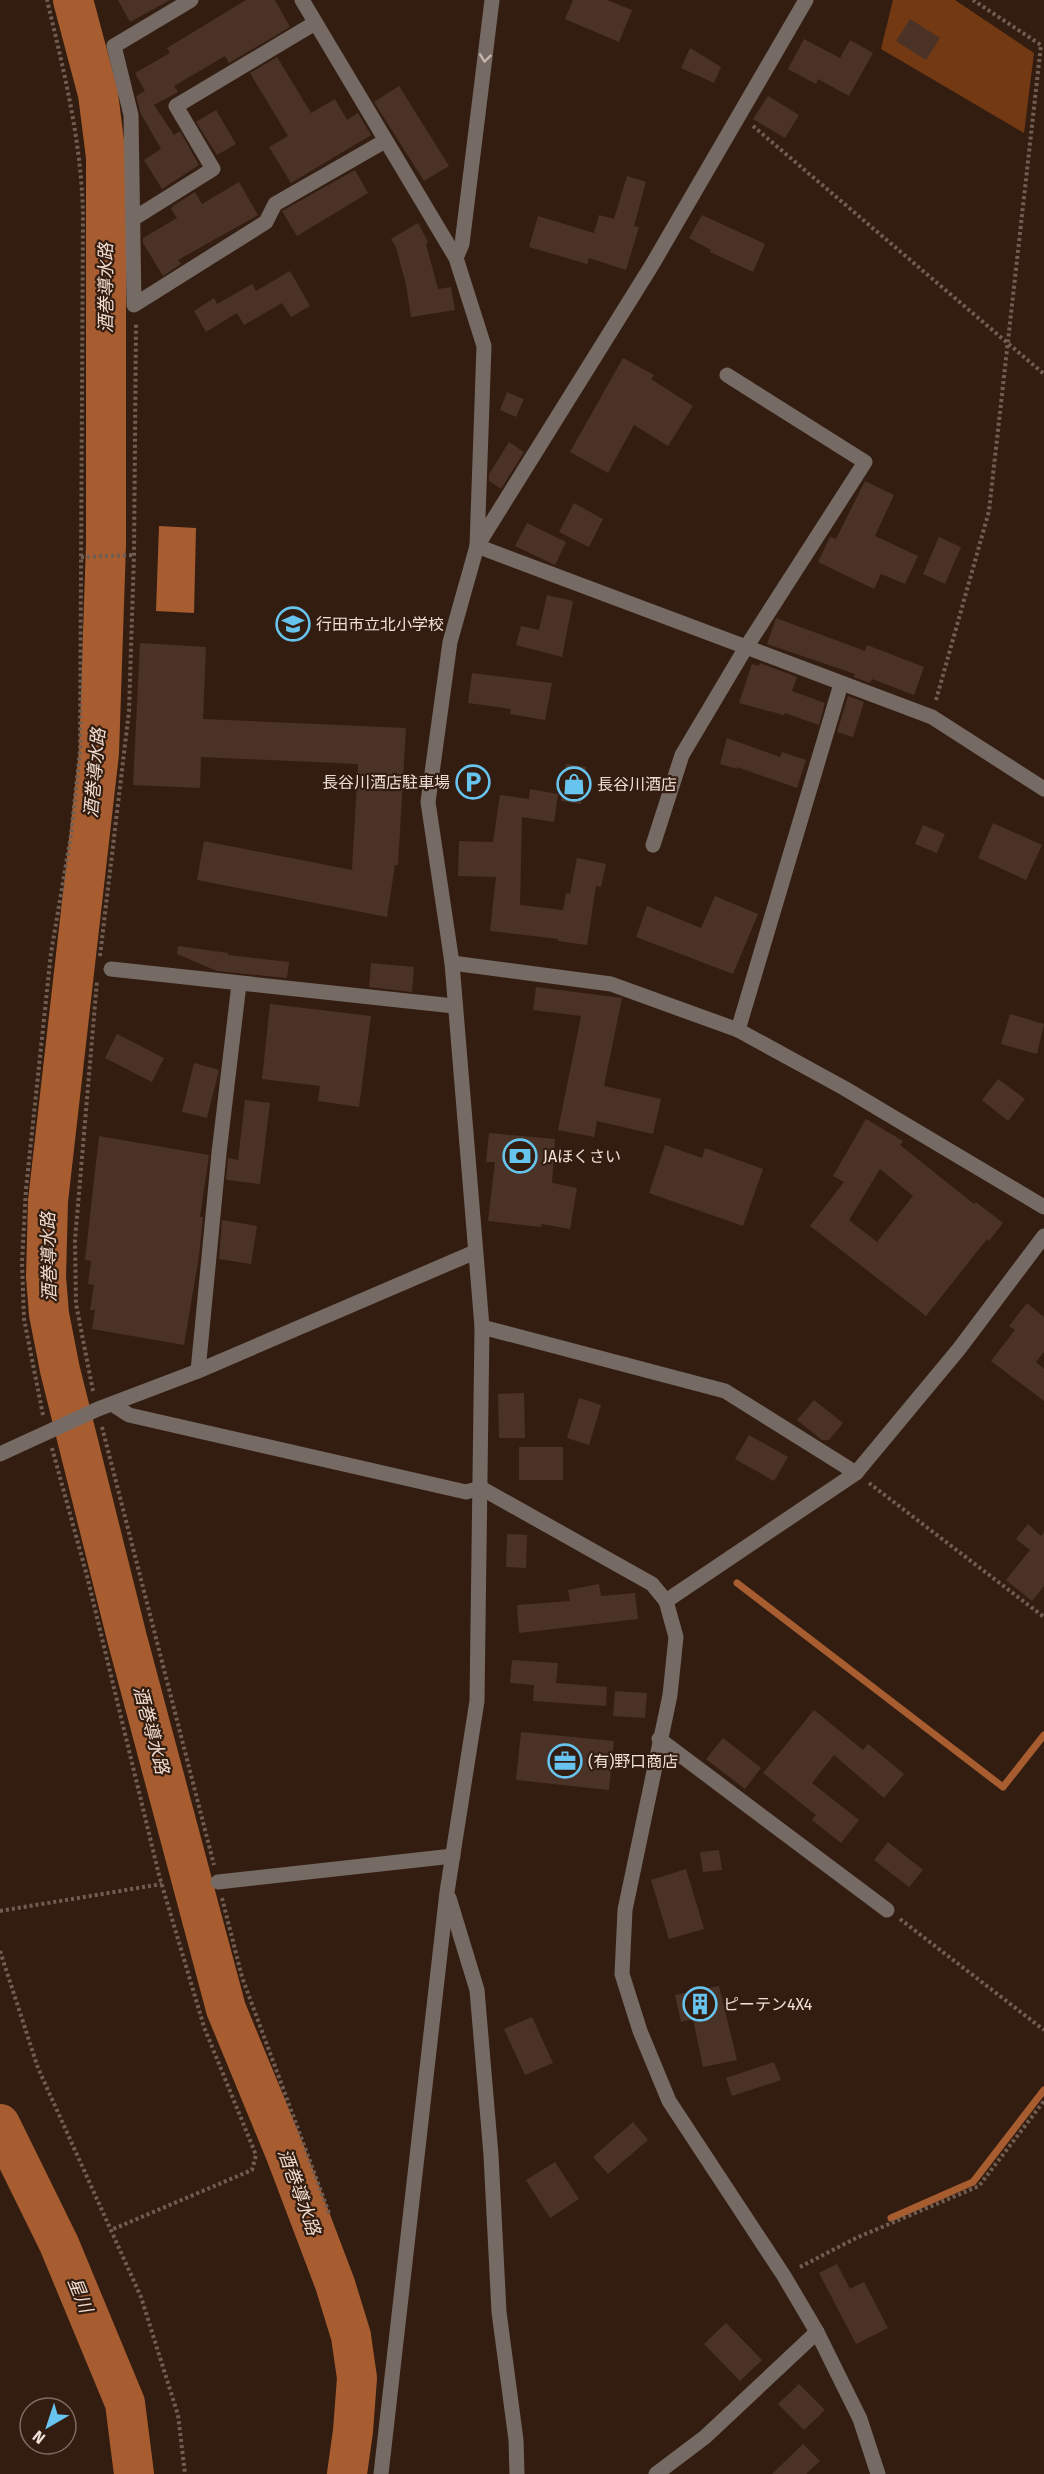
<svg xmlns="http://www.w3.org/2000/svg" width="1044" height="2474" font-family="'Fira Sans','Noto Sans JP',sans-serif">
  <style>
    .green { fill: #723913 }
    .water { fill: #a75d2f }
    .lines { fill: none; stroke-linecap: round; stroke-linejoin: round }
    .stream { stroke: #a75d2f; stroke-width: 7 }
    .river { stroke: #a75d2f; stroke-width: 40 }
    .building { fill: #4a3326; fill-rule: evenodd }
    .path { stroke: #715e53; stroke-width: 4; stroke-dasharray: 3 3; stroke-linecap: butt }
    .minor { stroke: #766a64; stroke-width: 15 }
    .oneway { stroke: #c5b7af }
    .labels { text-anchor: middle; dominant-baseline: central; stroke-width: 4.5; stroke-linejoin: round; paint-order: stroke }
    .poi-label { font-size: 16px; fill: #efe0d8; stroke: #331d11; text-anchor: start }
    .water-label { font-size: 18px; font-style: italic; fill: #f0dbcf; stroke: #331d11 }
  </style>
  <rect width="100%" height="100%" fill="#331d11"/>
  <path class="green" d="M 893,0 L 955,0 L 1034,53 L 1024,133 L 881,49 Z"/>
  <path class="water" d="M 159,526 L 196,528 L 194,613 L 156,611 Z"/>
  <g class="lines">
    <g class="stream">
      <path d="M 737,1583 L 1003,1787 L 1044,1735"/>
      <path d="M 891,2218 L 973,2182 L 1044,2090"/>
    </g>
    <g class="river">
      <path d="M 73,0 L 98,94 L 106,157 L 106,544 L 99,753 L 48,1201 L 46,1277 L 49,1314 L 60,1370 L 127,1638 L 226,2009 L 285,2152 L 335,2284 L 351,2336 L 357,2378 L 353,2431 L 347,2474"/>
      <path d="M 0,2124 L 59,2244 L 125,2403 L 134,2474"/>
    </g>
  </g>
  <g class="building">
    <path d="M 118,0 L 170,0 L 130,22 Z"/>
    <path d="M 246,0 L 275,0 L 290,27 L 229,63 L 225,56 L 174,86 L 178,92 L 154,105 L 174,135 L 180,131 L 199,165 L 162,189 L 144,160 L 161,149 L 141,114 L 136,96 L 145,91 L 135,73 L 170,53 L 167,48 Z"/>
    <path d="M 573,0 L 607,0 L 632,10 L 619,42 L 565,19 Z"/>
    <path d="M 910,19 L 940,38 L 926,60 L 896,41 Z"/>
    <path d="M 804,39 L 840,58 L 850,40 L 873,53 L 849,96 L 818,79 L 816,84 L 788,69 Z"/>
    <path d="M 690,48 L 721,67 L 714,83 L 681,68 Z"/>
    <path d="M 277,57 L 311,113 L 335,99 L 347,120 L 358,113 L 371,135 L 291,183 L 269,147 L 288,136 L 250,73 Z"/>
    <path d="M 399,86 L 449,166 L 424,181 L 374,102 Z"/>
    <path d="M 768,96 L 799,115 L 785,138 L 753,119 Z"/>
    <path d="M 216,110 L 236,144 L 217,155 L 196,122 Z"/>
    <path d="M 355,170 L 368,193 L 297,236 L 282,211 Z"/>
    <path d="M 627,176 L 646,182 L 634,226 L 639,227 L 626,270 L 589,258 L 587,264 L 529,247 L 538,216 L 594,233 L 599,215 L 614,219 Z"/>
    <path d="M 239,182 L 258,215 L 178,260 L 181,264 L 163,276 L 143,243 L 143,238 L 177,218 L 171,209 L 173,206 L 195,192 L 202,204 Z"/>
    <path d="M 702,215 L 765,244 L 753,272 L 710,252 L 711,250 L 689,238 Z"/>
    <path d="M 418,223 L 428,242 L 426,244 L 438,289 L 451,287 L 455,310 L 411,317 L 406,285 L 396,247 L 391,239 Z"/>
    <path d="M 290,271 L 310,306 L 291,317 L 282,303 L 244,325 L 237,313 L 206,332 L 194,311 L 214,298 L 217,304 L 252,284 L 256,291 Z"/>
    <path d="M 623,358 L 654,375 L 651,379 L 693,406 L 668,446 L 634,425 L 608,473 L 570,452 Z"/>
    <path d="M 507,392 L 524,399 L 516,417 L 500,410 Z"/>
    <path d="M 509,442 L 524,452 L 501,489 L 489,481 L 489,474 Z"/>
    <path d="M 865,481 L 894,495 L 875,536 L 918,556 L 905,584 L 881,574 L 874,589 L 818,562 L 830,537 L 836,539 Z"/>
    <path d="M 574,503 L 603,519 L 589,547 L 559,532 Z"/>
    <path d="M 527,523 L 566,542 L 555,565 L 515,546 Z"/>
    <path d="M 939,537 L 961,547 L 945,584 L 923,574 Z"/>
    <path d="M 547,595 L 573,601 L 562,657 L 516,645 L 521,626 L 539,630 Z"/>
    <path d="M 776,618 L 865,651 L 867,645 L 924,667 L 914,695 L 872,679 L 870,683 L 854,677 L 855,674 L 767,644 Z"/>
    <path d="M 140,643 L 206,647 L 203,719 L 406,728 L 398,865 L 395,865 L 387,917 L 197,880 L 204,841 L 352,870 L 358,764 L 201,757 L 200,788 L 133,785 Z"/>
    <path d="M 760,663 L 797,677 L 792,691 L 825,703 L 819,725 L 785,713 L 784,715 L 739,703 L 752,664 L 759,666 Z"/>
    <path d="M 472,673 L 552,683 L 545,720 L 510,714 L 511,709 L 468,703 Z"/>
    <path d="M 848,696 L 864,702 L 853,737 L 837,732 Z"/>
    <path d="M 727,738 L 780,757 L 782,752 L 806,760 L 797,788 L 737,767 L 737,769 L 720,764 Z"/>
    <path d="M 566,764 L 586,767 L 581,804 L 561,801 Z"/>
    <path d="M 530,789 L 558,794 L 554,822 L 522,817 L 520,905 L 563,910 L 566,893 L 570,894 L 577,858 L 606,864 L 601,887 L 596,886 L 587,945 L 558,941 L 558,939 L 490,931 L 496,877 L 458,876 L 459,841 L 493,842 L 500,795 L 529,799 Z"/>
    <path d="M 993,823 L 1042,845 L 1026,880 L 978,858 Z"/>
    <path d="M 923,825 L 945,834 L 937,853 L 915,844 Z"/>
    <path d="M 715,896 L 758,914 L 733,974 L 636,937 L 647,906 L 701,928 Z"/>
    <path d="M 178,946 L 228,953 L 228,955 L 289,962 L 287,978 L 217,971 L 177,954 Z"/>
    <path d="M 371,963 L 414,967 L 412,992 L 369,987 Z"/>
    <path d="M 536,987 L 622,998 L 604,1086 L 661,1099 L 653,1134 L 597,1121 L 594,1137 L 558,1130 L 581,1016 L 533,1010 Z"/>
    <path d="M 270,1004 L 371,1016 L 359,1107 L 318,1101 L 320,1086 L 262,1079 Z"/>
    <path d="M 1010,1014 L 1044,1024 L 1037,1054 L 1001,1044 Z"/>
    <path d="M 117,1034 L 164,1058 L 152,1082 L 105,1058 Z"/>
    <path d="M 194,1063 L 219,1070 L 207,1118 L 182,1112 Z"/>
    <path d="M 998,1079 L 1025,1099 L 1008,1121 L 982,1100 Z"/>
    <path d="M 245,1100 L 270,1103 L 260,1184 L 226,1180 L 228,1158 L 238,1160 Z"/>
    <path d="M 866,1119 L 903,1141 L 900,1145 L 974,1204 L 976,1202 L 1003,1223 L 989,1241 L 987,1239 L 926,1316 L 810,1226 L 844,1182 L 833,1176 ZM 880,1169 L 913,1196 L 877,1242 L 849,1220 Z"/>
    <path d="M 489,1133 L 555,1139 L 552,1183 L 577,1188 L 570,1229 L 542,1224 L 541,1227 L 488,1221 L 495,1162 L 486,1162 Z"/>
    <path d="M 99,1136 L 209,1155 L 200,1217 L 203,1217 L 199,1256 L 184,1345 L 92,1329 L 95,1310 L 90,1310 L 94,1285 L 88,1284 L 91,1261 L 85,1260 Z"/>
    <path d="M 665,1145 L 702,1158 L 705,1148 L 763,1169 L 743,1226 L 649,1193 Z"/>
    <path d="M 222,1220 L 257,1226 L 251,1264 L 219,1259 Z"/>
    <path d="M 1027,1303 L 1044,1317 L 1044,1352 L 1036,1362 L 1044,1369 L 1044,1401 L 991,1361 L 1015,1330 L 1009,1326 Z"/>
    <path d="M 524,1393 L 525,1438 L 499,1438 L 498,1394 Z"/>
    <path d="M 579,1398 L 601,1405 L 589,1445 L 567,1438 Z"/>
    <path d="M 814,1400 L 843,1423 L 829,1440 L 822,1440 L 797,1420 Z"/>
    <path d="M 749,1435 L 788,1457 L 774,1481 L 735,1459 Z"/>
    <rect x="519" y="1447" width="44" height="33"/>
    <path d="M 1028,1524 L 1041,1536 L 1044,1532 L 1044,1586 L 1032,1601 L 1006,1580 L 1030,1550 L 1016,1539 Z"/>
    <path d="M 507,1534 L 527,1535 L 526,1568 L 506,1567 Z"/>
    <path d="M 599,1584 L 601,1596 L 635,1593 L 638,1619 L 519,1633 L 517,1605 L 570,1601 L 568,1590 Z"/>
    <path d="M 512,1660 L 558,1663 L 556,1683 L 607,1687 L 606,1706 L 533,1701 L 534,1685 L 510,1683 Z"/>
    <path d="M 615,1691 L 647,1693 L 645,1718 L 613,1716 Z"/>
    <path d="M 814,1710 L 863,1750 L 868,1744 L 904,1774 L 884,1798 L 834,1755 L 812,1783 L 859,1820 L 841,1843 L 812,1820 L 816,1815 L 763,1773 Z"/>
    <path d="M 521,1732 L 614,1741 L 609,1790 L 516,1780 Z"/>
    <path d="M 723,1738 L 761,1768 L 745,1789 L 706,1759 Z"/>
    <path d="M 888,1842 L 923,1870 L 909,1887 L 874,1860 Z"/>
    <path d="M 719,1850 L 722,1870 L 703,1872 L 700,1852 Z"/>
    <path d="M 686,1869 L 704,1929 L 669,1939 L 651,1880 Z"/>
    <path d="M 719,1986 L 737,2060 L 703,2067 L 693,2019 L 681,2022 L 675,1995 Z"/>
    <path d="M 532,2017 L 553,2063 L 525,2075 L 504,2029 Z"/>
    <path d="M 774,2062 L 781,2080 L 732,2096 L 726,2078 Z"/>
    <path d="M 633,2122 L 648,2140 L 608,2174 L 593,2157 Z"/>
    <path d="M 555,2162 L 579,2199 L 550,2218 L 526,2180 Z"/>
    <path d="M 837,2264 L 850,2289 L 864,2282 L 888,2328 L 856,2344 L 819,2273 Z"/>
    <path d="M 726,2323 L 762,2360 L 740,2381 L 704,2344 Z"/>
    <path d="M 799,2384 L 825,2410 L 804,2430 L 778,2404 Z"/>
    <path d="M 803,2444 L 820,2461 L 806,2474 L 772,2474 Z"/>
  </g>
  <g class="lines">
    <g class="path">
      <path d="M 753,126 L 1044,374"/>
      <path d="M 81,557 L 134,555"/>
      <path d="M 936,700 L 989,511 L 1041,45 L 973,0"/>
      <path d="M 100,956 L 129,711 L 134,555 L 136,323"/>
      <path d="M 93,1391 L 76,1304 L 75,1240 L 97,981"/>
      <path d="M 43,1415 L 24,1319 L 22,1262 L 26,1189 L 51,953 L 71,835 L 80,751 L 83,213 C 81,140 64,71 47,0"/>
      <path d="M 102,1427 L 214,1865"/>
      <path d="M 52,1448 L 87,1576 L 159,1875 L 204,2027 L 256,2155 L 252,2170 L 111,2230"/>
      <path d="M 869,1483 L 1044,1617"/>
      <path d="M 222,1898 L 242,1977 L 329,2213"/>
      <path d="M 0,1911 L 162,1884"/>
      <path d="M 900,1919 L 1044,2030"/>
      <path d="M 0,1951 L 38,2068 L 141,2297 L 178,2415 L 185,2474"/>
      <path d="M 800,2267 L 856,2238 L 979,2186 L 1044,2101"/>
    </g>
    <g class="minor">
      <path d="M 191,0 L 114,46 L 131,115 L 134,305 L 266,222 L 275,204 L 385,141"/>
      <path d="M 302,0 L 456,258 L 484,346 L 477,546 L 932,717 L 1044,789"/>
      <path d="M 133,219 L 213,169 L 176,106 L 315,23"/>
      <path d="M 456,258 L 462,244 L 492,0"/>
      <path d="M 653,845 L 682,755 L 745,649 L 865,462 L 727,375"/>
      <path d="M 452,963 L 611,984 L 738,1030 L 844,1088 L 1044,1207"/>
      <path d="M 111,969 L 454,1006"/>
      <path d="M 738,1030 L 841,684"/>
      <path d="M 482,1327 L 725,1391 L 856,1473"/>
      <path d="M 198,1371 L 219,1153 L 239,984"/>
      <path d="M 112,1404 L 129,1415 L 466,1492 L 481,1488 L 652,1584 L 666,1601 L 676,1637 L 670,1695 L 625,1910 L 622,1974 L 640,2031 L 669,2101 L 784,2276 L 817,2332 L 860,2419 L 878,2474"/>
      <path d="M 0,1454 L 98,1409 L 198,1371 L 475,1252"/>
      <path d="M 666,1601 L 856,1473 L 959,1349 L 1044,1236"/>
      <path d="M 659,1739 L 887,1910"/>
      <path d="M 218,1882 L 453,1856"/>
      <path d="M 449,1898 L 477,1990 L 491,2155 L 499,2312 L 516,2440 L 517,2474"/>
      <path d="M 381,2474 L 447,1892 L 477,1701 L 482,1327 L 452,963 L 428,802 L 450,642 L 477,546 L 652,265 L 806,0"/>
      <path d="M 656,2474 L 705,2437 L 817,2332"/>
    </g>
  </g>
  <defs><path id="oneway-chevron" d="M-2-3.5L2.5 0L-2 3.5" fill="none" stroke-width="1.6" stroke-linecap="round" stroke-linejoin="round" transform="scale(1.5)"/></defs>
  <use class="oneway" href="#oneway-chevron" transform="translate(485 58) rotate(97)"/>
  <defs>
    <symbol id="school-ring" viewBox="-11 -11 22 22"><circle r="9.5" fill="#331d11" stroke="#67c4ef" stroke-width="1.5"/><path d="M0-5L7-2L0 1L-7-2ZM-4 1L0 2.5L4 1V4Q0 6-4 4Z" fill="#67c4ef"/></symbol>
    <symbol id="parking-ring" viewBox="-11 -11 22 22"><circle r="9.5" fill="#331d11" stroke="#67c4ef" stroke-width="1.5"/><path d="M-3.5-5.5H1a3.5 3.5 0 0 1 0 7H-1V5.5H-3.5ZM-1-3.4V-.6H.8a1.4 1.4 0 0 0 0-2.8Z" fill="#67c4ef"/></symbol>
    <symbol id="shop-ring" viewBox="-11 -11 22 22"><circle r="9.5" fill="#331d11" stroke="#67c4ef" stroke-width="1.5"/><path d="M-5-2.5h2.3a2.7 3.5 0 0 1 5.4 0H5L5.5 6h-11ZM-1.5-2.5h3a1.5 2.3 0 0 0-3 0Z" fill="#67c4ef"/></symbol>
    <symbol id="bank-ring" viewBox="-11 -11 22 22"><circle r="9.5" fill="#331d11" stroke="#67c4ef" stroke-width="1.5"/><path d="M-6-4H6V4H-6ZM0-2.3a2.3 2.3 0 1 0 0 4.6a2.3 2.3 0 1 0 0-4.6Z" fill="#67c4ef"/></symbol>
    <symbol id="office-ring" viewBox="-11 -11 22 22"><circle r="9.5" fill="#331d11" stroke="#67c4ef" stroke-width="1.5"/><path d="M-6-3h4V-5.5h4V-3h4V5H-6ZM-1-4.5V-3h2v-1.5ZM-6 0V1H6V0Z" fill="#67c4ef"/></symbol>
    <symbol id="building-ring" viewBox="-11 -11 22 22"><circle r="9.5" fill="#331d11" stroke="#67c4ef" stroke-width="1.5"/><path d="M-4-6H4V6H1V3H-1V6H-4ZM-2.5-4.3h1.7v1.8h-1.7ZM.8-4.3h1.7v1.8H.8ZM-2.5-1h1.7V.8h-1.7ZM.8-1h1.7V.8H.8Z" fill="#67c4ef"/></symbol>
  </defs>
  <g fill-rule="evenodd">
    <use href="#school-ring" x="274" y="605" width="38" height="38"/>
    <use href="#parking-ring" x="454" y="763" width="38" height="38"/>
    <use href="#shop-ring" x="555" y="765" width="38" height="38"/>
    <use href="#bank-ring" x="501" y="1137" width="38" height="38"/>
    <use href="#office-ring" x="546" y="1742" width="38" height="38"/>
    <use href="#building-ring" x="681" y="1985" width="38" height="38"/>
  </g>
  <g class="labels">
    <g class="poi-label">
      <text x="316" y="624">行田市立北小学校</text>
      <text x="450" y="782" text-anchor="end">長谷川酒店駐車場</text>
      <text x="597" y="784">長谷川酒店</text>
      <text x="543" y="1156">JAほくさい</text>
      <text x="588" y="1761">(有)野口商店</text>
      <text x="723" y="2004">ピーテン4X4</text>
    </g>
    <g class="water-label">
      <text transform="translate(106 288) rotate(-90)">酒巻導水路</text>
      <text transform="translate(95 773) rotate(-85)">酒巻導水路</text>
      <text transform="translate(49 1257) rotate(-91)">酒巻導水路</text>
      <text transform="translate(151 1730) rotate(75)">酒巻導水路</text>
      <text transform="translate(299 2192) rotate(70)">酒巻導水路</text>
      <text transform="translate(80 2295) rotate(68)">星川</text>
    </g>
  </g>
  <g transform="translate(48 2426) rotate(219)"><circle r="28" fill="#331d11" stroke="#7e6b61" stroke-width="1.5"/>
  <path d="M0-4.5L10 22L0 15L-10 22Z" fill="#67c4ef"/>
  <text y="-9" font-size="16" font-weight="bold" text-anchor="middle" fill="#efe0d8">N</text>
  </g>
</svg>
